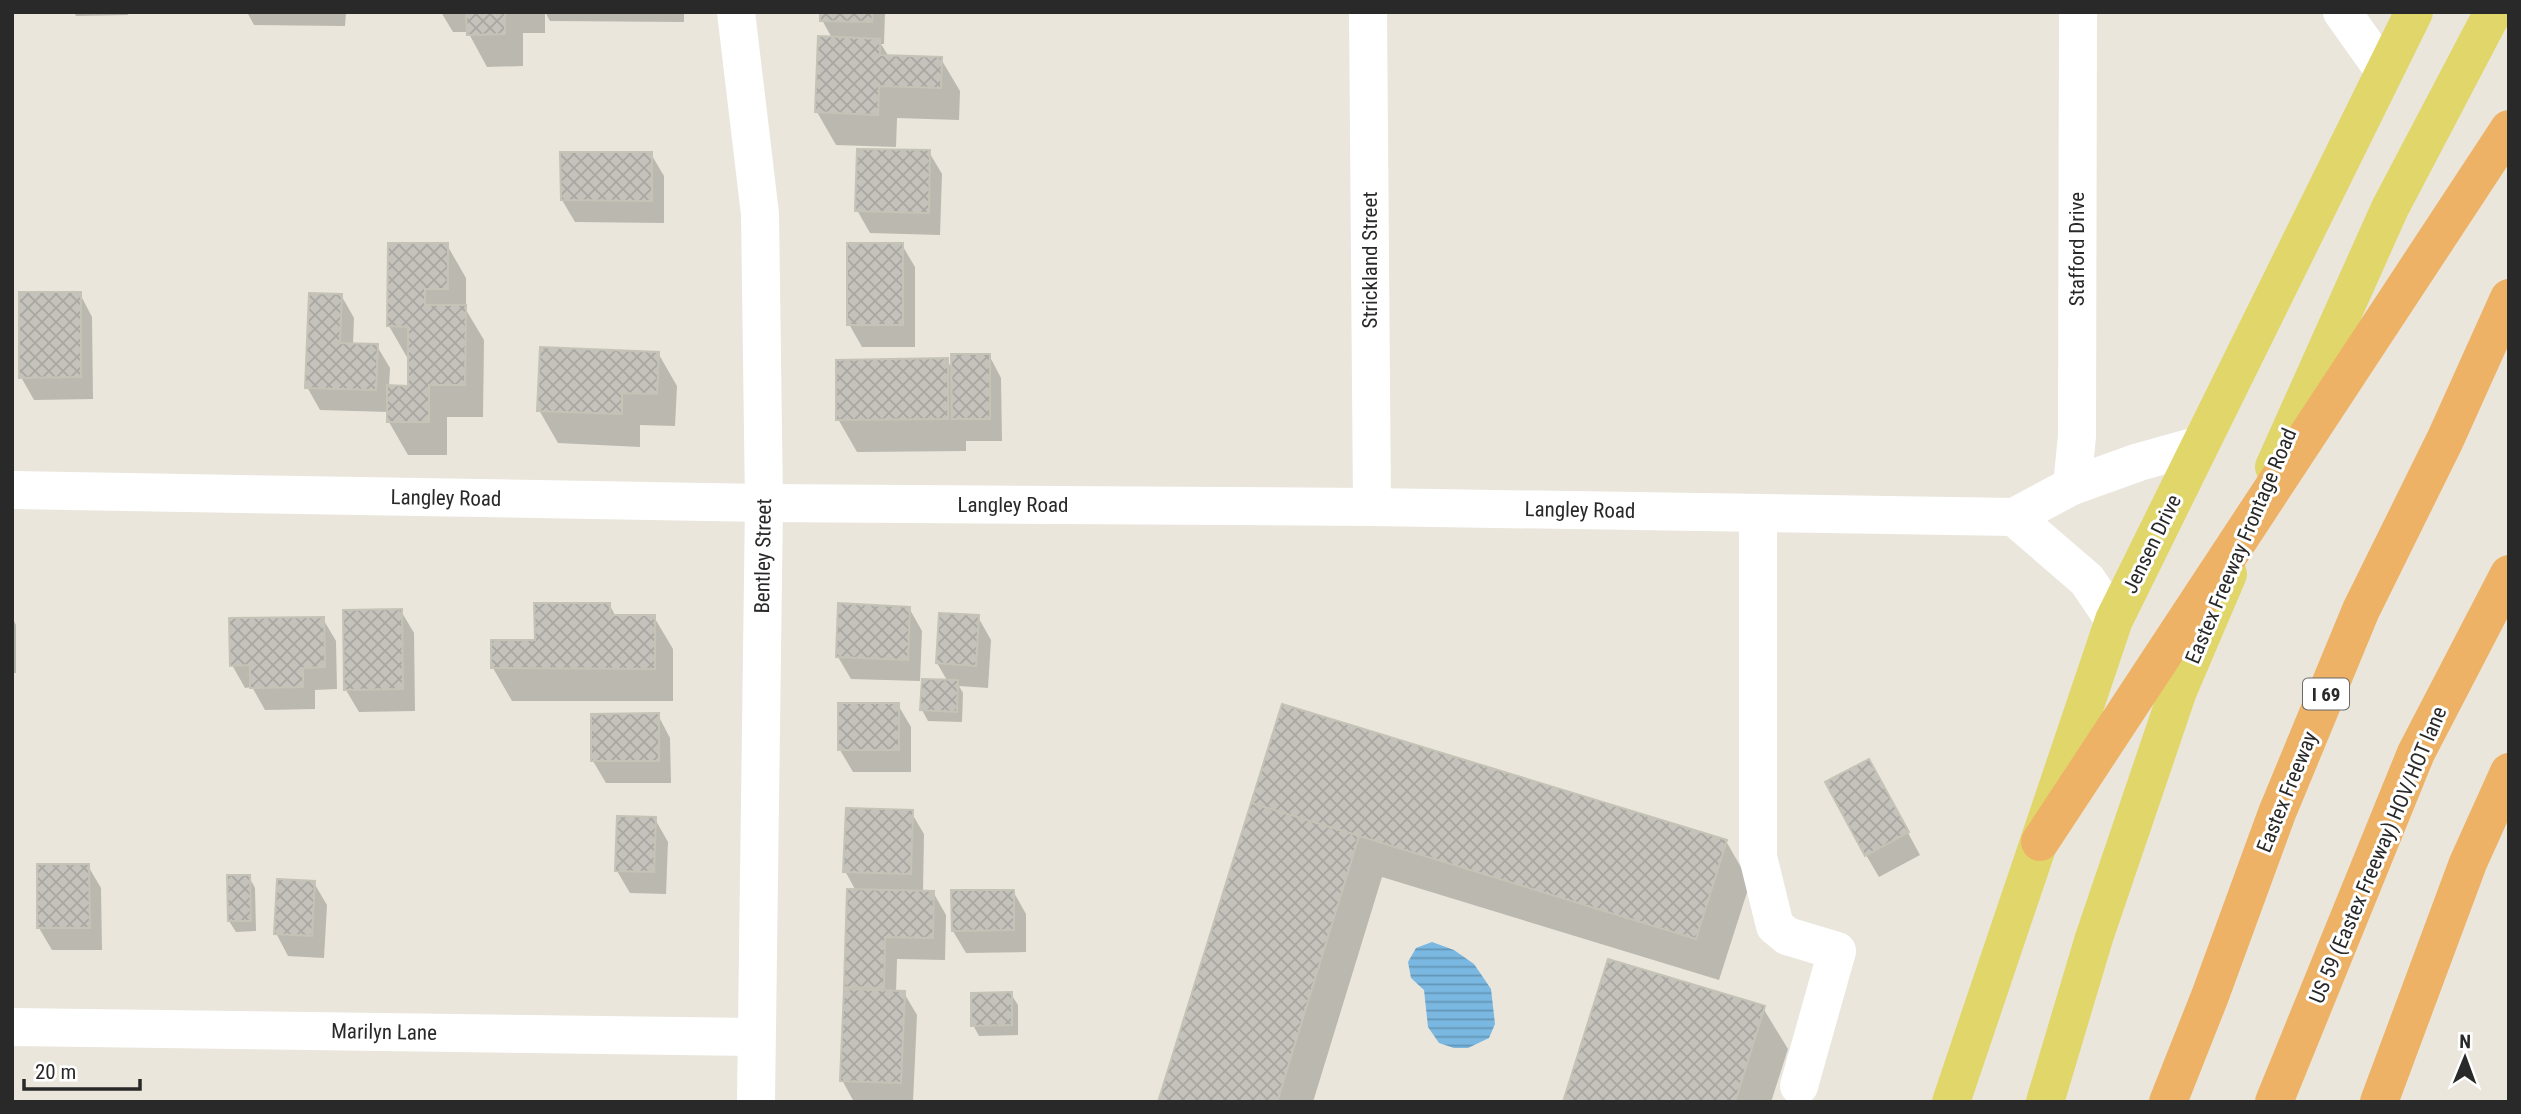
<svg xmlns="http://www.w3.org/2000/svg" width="2521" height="1114" font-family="'Roboto Condensed',sans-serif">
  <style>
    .water { fill: url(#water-rules) }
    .shadow { fill: #0003 }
    .building { fill: url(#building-cross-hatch); stroke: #c5c2b6; stroke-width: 2 }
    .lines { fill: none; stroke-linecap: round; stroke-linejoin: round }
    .minor { stroke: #fff; stroke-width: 38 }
    .major { stroke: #e1d66a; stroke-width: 38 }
    .highway { stroke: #edb265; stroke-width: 38 }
    .labels { text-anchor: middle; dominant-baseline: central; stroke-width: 6; stroke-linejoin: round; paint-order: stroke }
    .shield { fill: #fff; stroke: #696969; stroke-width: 2 }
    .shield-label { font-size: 19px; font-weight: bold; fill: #292929 }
    .street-label { font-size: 21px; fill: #292929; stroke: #fff }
  </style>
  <defs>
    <pattern id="water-rules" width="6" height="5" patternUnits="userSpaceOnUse" patternTransform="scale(1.75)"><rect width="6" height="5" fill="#7ab8e1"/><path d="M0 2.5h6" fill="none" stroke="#6496b6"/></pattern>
    <pattern id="building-cross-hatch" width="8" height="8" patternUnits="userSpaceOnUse" patternTransform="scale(1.75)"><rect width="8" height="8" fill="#c5c2bc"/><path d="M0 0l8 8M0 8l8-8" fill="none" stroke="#a9a7a2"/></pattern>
  </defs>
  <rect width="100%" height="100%" fill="#eae6dc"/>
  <path class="water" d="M 1432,942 L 1454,950 L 1474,964 L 1491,989 L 1495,1024 L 1489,1038 L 1468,1048 L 1454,1048 L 1439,1043 L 1428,1027 L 1424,990 L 1411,978 L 1408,962 L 1416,948 Z"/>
  <g class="shadow">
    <path d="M 74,12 L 128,12 L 128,15 L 76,16 Z"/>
    <path d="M 247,12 L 346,12 L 345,26 L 254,25 Z"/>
    <path d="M 441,12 L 545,12 L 545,33 L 523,33 L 523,66 L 487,67 L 468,32 L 453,32 Z"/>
    <path d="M 545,12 L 684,12 L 684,22 L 550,21 Z"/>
    <path d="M 822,12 L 885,12 L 884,44 L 881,44 L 889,57 L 941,59 L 960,91 L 959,120 L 897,118 L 896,147 L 836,145 L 817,112 L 832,38 L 822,20 Z"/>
    <path d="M 929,152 L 942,174 L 940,235 L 870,233 L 857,210 Z"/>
    <path d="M 651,154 L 664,176 L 664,223 L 575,222 L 562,200 Z"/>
    <path d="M 447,245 L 466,278 L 466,310 L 484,340 L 483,417 L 447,417 L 447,455 L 408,455 L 389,422 L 389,412 L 320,410 L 307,387 L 341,295 L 354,318 L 353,345 L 377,346 L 390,368 L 389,387 L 409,387 L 408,359 L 389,326 Z"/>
    <path d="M 902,245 L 915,267 L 915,347 L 862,347 L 849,324 Z"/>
    <path d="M 80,294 L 92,317 L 93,399 L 34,400 L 21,377 Z"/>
    <path d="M 658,353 L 677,386 L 675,426 L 640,425 L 640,447 L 558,443 L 539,410 Z"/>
    <path d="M 989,355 L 1001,378 L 1002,441 L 966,441 L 966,451 L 857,452 L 838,419 L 947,360 L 953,371 Z"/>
    <path d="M 609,604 L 616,617 L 654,617 L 673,649 L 673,701 L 512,701 L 493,668 L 536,642 Z"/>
    <path d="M 909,608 L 922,631 L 920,681 L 851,679 L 838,657 Z"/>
    <path d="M 401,611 L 414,633 L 415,711 L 359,712 L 346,690 Z"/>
    <path d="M 12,617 L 16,625 L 16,673 L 12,673 Z"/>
    <path d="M 978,617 L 991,640 L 988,688 L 959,686 L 963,693 L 962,722 L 928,721 L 922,710 L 948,682 L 937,663 Z"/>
    <path d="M 323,619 L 336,641 L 337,689 L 315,690 L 315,709 L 265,710 L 252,687 L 245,688 L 232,665 Z"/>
    <path d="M 898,705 L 911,727 L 911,772 L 853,772 L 840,750 Z"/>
    <path d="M 1283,706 L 1726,841 L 1750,883 L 1719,980 L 1382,877 L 1313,1102 L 1160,1102 Z"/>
    <path d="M 658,715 L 670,738 L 671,783 L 606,783 L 593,761 Z"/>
    <path d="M 1881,783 L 1920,855 L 1879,877 L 1866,855 Z"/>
    <path d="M 911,812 L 924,834 L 923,892 L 933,892 L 946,915 L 945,960 L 897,959 L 896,993 L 904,993 L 917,1015 L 913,1102 L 854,1102 L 842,1080 L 849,991 L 846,986 L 856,891 L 845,871 Z"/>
    <path d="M 655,819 L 668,842 L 666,894 L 630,893 L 617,871 Z"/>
    <path d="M 88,866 L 101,888 L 102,950 L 52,950 L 39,928 Z"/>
    <path d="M 249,877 L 255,888 L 256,931 L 236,932 L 229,921 Z"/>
    <path d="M 314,883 L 327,905 L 324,958 L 288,956 L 276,933 Z"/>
    <path d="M 1013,891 L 1026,914 L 1026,952 L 966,953 L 953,931 Z"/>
    <path d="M 1011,994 L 1018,1005 L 1018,1035 L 979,1036 L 973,1025 Z"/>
    <path d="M 1763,1008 L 1788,1049 L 1771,1102 L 1565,1102 Z"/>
  </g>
  <g class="building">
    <path d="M 466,12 L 505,12 L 505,34 L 467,35 Z"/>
    <path d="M 820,12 L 873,12 L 872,22 L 820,21 Z"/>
    <path d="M 818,36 L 880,39 L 880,55 L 942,57 L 941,88 L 879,86 L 878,115 L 815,112 Z"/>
    <path d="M 857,149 L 930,150 L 929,213 L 855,211 Z"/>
    <path d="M 560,152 L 652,152 L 652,201 L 561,200 Z"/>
    <path d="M 388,243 L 448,243 L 448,289 L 425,289 L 425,305 L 466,305 L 465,385 L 429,385 L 429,422 L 387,422 L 387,385 L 408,386 L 408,327 L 387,326 Z"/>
    <rect x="847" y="243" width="56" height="82"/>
    <path d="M 19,292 L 81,292 L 81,377 L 19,378 Z"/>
    <path d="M 309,293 L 342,294 L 340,343 L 378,344 L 376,390 L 305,388 Z"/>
    <path d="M 540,347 L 659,352 L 657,394 L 622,393 L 622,414 L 537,411 Z"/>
    <path d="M 951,354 L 990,354 L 990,419 L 952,419 Z"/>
    <path d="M 948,358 L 948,419 L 836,420 L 836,360 Z"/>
    <path d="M 534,603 L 610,603 L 610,615 L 655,615 L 655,669 L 491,668 L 491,640 L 535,640 Z"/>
    <path d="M 838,603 L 910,607 L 908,660 L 836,657 Z"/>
    <path d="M 402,609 L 403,689 L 344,690 L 343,610 Z"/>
    <path d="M 939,613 L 979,615 L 976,666 L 936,663 Z"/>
    <path d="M 324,617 L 325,667 L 303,668 L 303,687 L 250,688 L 250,665 L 230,666 L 229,618 Z"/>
    <path d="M 922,679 L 958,680 L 957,712 L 920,710 Z"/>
    <rect x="838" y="703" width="61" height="47"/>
    <path d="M 1282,704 L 1727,840 L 1696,939 L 1251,803 Z"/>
    <path d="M 659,713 L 659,761 L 591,761 L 591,714 Z"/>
    <path d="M 1869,759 L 1909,832 L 1865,856 L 1825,782 Z"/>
    <path d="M 1251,803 L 1359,836 L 1277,1102 L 1158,1102 Z"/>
    <path d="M 846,808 L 913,810 L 911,874 L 843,872 Z"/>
    <path d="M 617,816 L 656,817 L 654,872 L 615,871 Z"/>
    <path d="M 37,864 L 89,864 L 90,928 L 37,928 Z"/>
    <path d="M 227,875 L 250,875 L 251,921 L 228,921 Z"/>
    <path d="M 277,879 L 315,881 L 312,936 L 274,934 Z"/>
    <path d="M 847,889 L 934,891 L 933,938 L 885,937 L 884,988 L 844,987 Z"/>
    <path d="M 951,890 L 1014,890 L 1014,930 L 952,931 Z"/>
    <path d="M 1608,959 L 1765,1006 L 1735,1102 L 1563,1102 Z"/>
    <path d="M 844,989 L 905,991 L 901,1083 L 840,1081 Z"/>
    <path d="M 1012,992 L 1012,1025 L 971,1026 L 971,993 Z"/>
  </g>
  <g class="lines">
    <g class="minor">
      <path d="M 736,12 L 760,214 L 764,503 L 756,1102"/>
      <path d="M 1368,12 L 1372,507"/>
      <path d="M 2342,12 L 2384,71"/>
      <path d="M 2072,486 L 2077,436 L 2078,12"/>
      <path d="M 12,490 L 764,503 L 1372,507 L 2014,517 L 2072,486 L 2139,462 L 2200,445"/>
      <path d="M 1758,513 L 1758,857 L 1775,926 L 1787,936 L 1837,951 L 1799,1086"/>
      <path d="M 2014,517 L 2087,580 L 2114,620"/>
      <path d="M 12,1027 L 755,1037"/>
    </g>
    <g class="major">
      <path d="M 2274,467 L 2390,208 L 2493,12"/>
      <path d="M 1951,1102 L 2114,620 L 2414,12"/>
      <path d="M 2045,1102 L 2094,938 L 2178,691 L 2228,574"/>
    </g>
    <g class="highway">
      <path d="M 2040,842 L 2509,129"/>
      <path d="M 2168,1102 L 2210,996 L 2277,813 L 2361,610 L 2445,440 L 2509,298"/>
      <path d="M 2274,1102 L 2416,753 L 2509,574"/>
      <path d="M 2379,1102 L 2468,863 L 2509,772"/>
    </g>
  </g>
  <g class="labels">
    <rect class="shield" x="2303" y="678.5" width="46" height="31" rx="5"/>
    <g class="shield-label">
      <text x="2326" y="694">I 69</text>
    </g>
    <g class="street-label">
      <text transform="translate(2077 249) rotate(-90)">Stafford Drive</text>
      <text transform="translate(1370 260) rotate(-90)">Strickland Street</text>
      <text transform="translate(446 498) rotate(1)">Langley Road</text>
      <text x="1013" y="505">Langley Road</text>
      <text transform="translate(1580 510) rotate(1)">Langley Road</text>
      <text transform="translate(2152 544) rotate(-64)">Jensen Drive</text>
      <text transform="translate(2241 546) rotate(-67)">Eastex Freeway Frontage Road</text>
      <text transform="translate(763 556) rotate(-89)">Bentley Street</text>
      <text transform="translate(2287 792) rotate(-68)">Eastex Freeway</text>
      <text transform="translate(2378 855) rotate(-67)">US 59 (Eastex Freeway) HOV/HOT lane</text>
      <text transform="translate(384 1032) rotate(1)">Marilyn Lane</text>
    </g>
  </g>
  <rect width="2521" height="1114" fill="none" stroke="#292929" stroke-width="28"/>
  <g transform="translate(2465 1058) rotate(1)" stroke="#ffffff" stroke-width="5" paint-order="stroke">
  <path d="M0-5L12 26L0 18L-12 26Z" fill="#292929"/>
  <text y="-10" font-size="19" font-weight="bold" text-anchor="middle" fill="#292929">N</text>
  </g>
  <path d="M24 1079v10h116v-10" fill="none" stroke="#292929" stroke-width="3.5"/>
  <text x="35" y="1079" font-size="21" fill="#292929" stroke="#ffffff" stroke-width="5" paint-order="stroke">20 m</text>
</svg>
